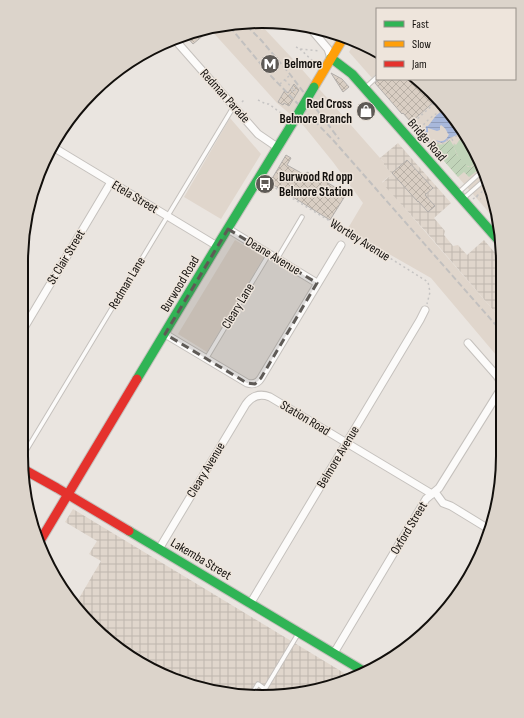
<svg xmlns="http://www.w3.org/2000/svg" width="524" height="718" font-family="'Sofia Sans Condensed',sans-serif">
  <style>
    .built { fill: #e0d6cc }
    .industrial { fill: url(#industrial-grid) }
    .grass { fill: #c1d4b9 }
    .garden { fill: url(#garden-furrows) }
    .water { fill: url(#water-rules); fill-rule: evenodd }
    .building { fill: url(#building-cross-hatch); stroke: #b2aeab }
    .lines { fill: none; stroke-linecap: round; stroke-linejoin: round }
    .lane-casing { stroke: #c5c1bd; stroke-width: 5.5 }
    .street-casing { stroke: #c5c1bd; stroke-width: 9 }
    .fast-casing { stroke: #c5c1bd; stroke-width: 11 }
    .slow-casing { stroke: #c5c1bd; stroke-width: 11 }
    .jam-casing { stroke: #c5c1bd; stroke-width: 11 }
    .path { stroke: #c6c4c3; stroke-width: 1.5; stroke-dasharray: 2 3; stroke-linecap: butt }
    .lane { stroke: #fcfbfa; stroke-width: 3.5 }
    .street { stroke: #fcfbfa; stroke-width: 7 }
    .fast { stroke: #30b455; stroke-width: 9 }
    .slow { stroke: #ff9f0a; stroke-width: 9 }
    .jam { stroke: #e5322d; stroke-width: 9 }
    .rail { stroke: #c2c0bf; stroke-width: 2; stroke-dasharray: 6 3; stroke-linecap: butt }
    .fast-bridge-casing { stroke: #c5c1bd; stroke-width: 11; stroke-linecap: butt }
    .fast-bridge { stroke: #30b455; stroke-width: 9 }
    .marked { fill: #5e5a56; fill-opacity: 0.2; stroke: #5e5a56; stroke-width: 3; stroke-dasharray: 8 5; stroke-linejoin: round }
    .labels { text-anchor: middle; dominant-baseline: central; stroke-width: 3; stroke-linejoin: round; paint-order: stroke }
    .poi-label { font-size: 13px; font-weight: bold; fill: #120f0c; stroke: #eee5dc; text-anchor: start }
    .street-label { font-size: 13px; fill: #120f0c; stroke: #eee5dc }
    .rim { fill: none; stroke: #120f0c; stroke-width: 2 }
  </style>
  <defs>
    <pattern id="industrial-grid" width="8" height="8" patternUnits="userSpaceOnUse"><rect width="8" height="8" fill="#e0d6cc"/><path d="M0 4h8M4 0v8" fill="none" stroke="#bfb6ae"/></pattern>
    <pattern id="garden-furrows" width="10" height="10" patternUnits="userSpaceOnUse"><rect width="10" height="10" fill="#c1d4b9"/><path d="M-1 1l2-2M0 10L10 0M9 11l2-2" fill="none" stroke="#a5b59e"/></pattern>
    <pattern id="water-rules" width="6" height="5" patternUnits="userSpaceOnUse"><rect width="6" height="5" fill="#a8b8db"/><path d="M0 2.5h6" fill="none" stroke="#909dbb"/></pattern>
    <pattern id="building-cross-hatch" width="8" height="8" patternUnits="userSpaceOnUse"><rect width="8" height="8" fill="#d9cec3"/><path d="M0 0l8 8M0 8l8-8" fill="none" stroke="#b9b0a6"/></pattern>
  </defs>
  <rect width="100%" height="100%" fill="#eae5e0"/>
  <g class="built">
    <path d="M 261,25 L 291,57 L 380,158 L 384,162 L 384,165 L 392,174 L 382,182 L 501,319 L 502,362 L 431,278 L 347,230 L 363,203 L 333,162 L 303,125 L 277,103 L 210,29 Z"/>
    <path d="M 354,44 L 377,51 L 377,73 L 372,78 L 349,52 Z"/>
    <path d="M 412,79 L 453,115 L 485,170 L 496,214 L 493,217 L 376,83 Z"/>
    <path d="M 230,118 L 261,154 L 221,219 L 184,197 Z"/>
    <path d="M 235,240 L 264,257 L 207,352 L 178,334 Z"/>
  </g>
  <g class="industrial">
    <path d="M 398,143 L 451,203 L 434,218 L 445,231 L 444,235 L 453,246 L 458,245 L 467,255 L 484,240 L 501,260 L 501,319 L 428,234 L 382,183 L 392,174 L 384,165 L 384,162 L 380,158 Z"/>
    <path d="M 73,509 L 354,679 L 293,695 L 230,695 L 185,681 L 93,626 L 75,605 L 101,561 L 89,554 L 97,541 L 65,522 Z"/>
  </g>
  <path class="grass" d="M 465,136 L 478,158 L 473,165 L 470,167 C 460,164 457,154 453,145 L 455,144 L 456,145 L 460,139 Z"/>
  <path class="garden" d="M 450,140 L 453,145 L 457,155 L 468,167 L 472,167 L 478,158 L 482,164 L 478,170 L 469,177 L 464,172 L 458,177 L 431,146 L 435,142 C 440,147 445,144 450,140 Z"/>
  <path class="water" d="M 444,111 L 449,112 L 452,114 L 451,115 L 454,117 L 450,125 L 459,130 L 461,128 L 462,131 L 459,134 L 450,138 L 445,142 L 442,143 L 436,141 L 431,146 C 426,140 424,134 426,126 L 428,126 C 433,120 436,113 444,111 ZM 441,125 C 445,128 446,129 448,134 L 449,134 C 447,139 444,142 439,141 C 438,141 437,140 436,141 C 434,141 432,143 431,144 L 428,140 L 428,128 L 437,131 L 440,130 L 440,126 Z"/>
  <g class="building">
    <path d="M 199,29 L 211,29 L 193,44 L 186,36 Z"/>
    <path d="M 331,73 L 342,79 L 349,87 L 343,92 Z"/>
    <path d="M 380,79 L 412,79 L 436,100 L 411,122 L 403,113 L 402,114 L 375,83 Z"/>
    <path d="M 294,84 L 299,90 L 289,106 L 284,103 L 283,105 L 278,102 L 285,90 L 288,93 Z"/>
    <path d="M 366,104 L 372,112 L 366,117 L 359,110 Z"/>
    <path d="M 454,117 L 456,120 L 463,133 L 450,125 Z"/>
    <path d="M 286,155 L 291,158 L 287,165 L 305,175 L 307,172 L 312,175 L 313,174 L 343,192 L 342,194 L 345,196 L 330,220 L 272,184 L 272,183 L 270,182 Z"/>
    <path d="M 407,160 L 433,188 L 425,195 L 435,206 L 428,212 L 418,201 L 418,202 L 392,173 Z"/>
  </g>
  <g class="lines">
    <defs>
      <g id="lane">
        <path d="M 366,87 L 377,77"/>
        <path d="M 458,193 L 480,173 L 483,167"/>
        <path d="M 464,198 L 481,183 L 486,174"/>
        <path d="M 277,259 L 302,217"/>
        <path d="M 206,359 L 269,254"/>
        <path d="M 21,459 L 234,106"/>
        <path d="M 251,695 L 258,684 L 265,689 L 298,634"/>
      </g>
      <g id="street">
        <path d="M 311,29 L 328,49 L 331,58"/>
        <path d="M 176,41 L 258,134 L 277,147"/>
        <path d="M 53,147 L 217,246"/>
        <path d="M 228,229 L 317,283"/>
        <path d="M 21,333 L 111,182"/>
        <path d="M 165,334 L 247,383 C 253,385 258,383 261,378 L 341,245"/>
        <path d="M 468,343 L 497,376 L 502,384"/>
        <path d="M 435,492 L 443,503 L 451,506 L 487,528"/>
        <path d="M 159,549 L 246,404 C 252,396 260,393 270,397 L 432,494"/>
        <path d="M 250,604 L 420,320 L 425,310"/>
        <path d="M 334,653 L 426,499 L 439,488 L 502,387"/>
      </g>
      <g id="fast">
        <path d="M 331,58 L 352,74 L 501,243"/>
        <path d="M 137,379 L 217,246 L 295,119"/>
        <path d="M 129,531 L 365,672"/>
      </g>
      <path id="slow" d="M 314,87 L 342,40"/>
      <g id="jam">
        <path d="M 23,469 L 57,488 L 129,531"/>
        <path d="M 40,541 L 137,379"/>
      </g>
    </defs>
    <use href="#lane" class="lane-casing"/>
    <use href="#street" class="street-casing"/>
    <use href="#fast" class="fast-casing"/>
    <use href="#slow" class="slow-casing"/>
    <use href="#jam" class="jam-casing"/>
    <g class="path">
      <path d="M 296,47 L 300,49 L 320,51"/>
      <path d="M 300,49 L 316,64"/>
      <path d="M 285,80 L 294,90 L 292,91 L 294,93"/>
      <path d="M 280,84 L 289,76"/>
      <path d="M 295,91 L 294,88 L 297,86"/>
      <path d="M 258,100 L 266,104 L 269,104 L 286,117"/>
      <path d="M 242,102 L 245,99"/>
      <path d="M 409,123 L 415,121 L 437,101"/>
      <path d="M 418,133 C 422,124 437,110 447,110"/>
      <path d="M 452,139 L 454,144"/>
      <path d="M 437,143 C 445,145 446,140 453,137 C 458,136 459,135 463,132"/>
      <path d="M 267,183 L 358,238 L 428,282 L 430,292 L 427,304"/>
      <path d="M 476,196 L 481,199"/>
      <path d="M 473,199 L 488,187 L 488,184"/>
      <path d="M 492,219 L 497,215"/>
    </g>
    <use href="#lane" class="lane"/>
    <use href="#street" class="street"/>
    <use href="#fast" class="fast"/>
    <use href="#slow" class="slow"/>
    <use href="#jam" class="jam"/>
    <g class="rail">
      <path d="M 247,26 L 261,40 L 289,73 L 339,139"/>
      <path d="M 230,27 L 269,74 L 333,140 L 502,332"/>
    </g>
    <defs>
      <path id="fast-bridge" d="M 295,119 L 314,87"/>
    </defs>
    <use href="#fast-bridge" class="fast-bridge-casing"/>
    <use href="#fast-bridge" class="fast-bridge"/>
  </g>
  <path class="marked" d="M 228,229 L 317,283 L 261,378 L 255,384 L 247,383 L 165,334 Z"/>
  <defs>
    <symbol id="metro-disc" viewBox="-11 -11 22 22"><circle r="9.5" fill="#5e5a56" stroke="#eee5dc"/><path d="M-5.5 5V-5H-3L0 0L3-5H5.5V5H3V-.5L0 4L-3-.5V5Z" fill="#fff"/></symbol>
    <symbol id="shop-disc" viewBox="-11 -11 22 22"><circle r="9.5" fill="#5e5a56" stroke="#eee5dc"/><path d="M-5-2.5h2.3a2.7 3.5 0 0 1 5.4 0H5L5.5 6h-11ZM-1.5-2.5h3a1.5 2.3 0 0 0-3 0Z" fill="#fff"/></symbol>
    <symbol id="bus-disc" viewBox="-11 -11 22 22"><circle r="9.5" fill="#5e5a56" stroke="#eee5dc"/><path d="M-5-6H5V4H4V6H2V4H-2V6H-4V4H-5ZM-3.5-4V0h7V-4ZM-3.5 1.2v1.5H-2V1.2ZM2 1.2v1.5H3.5V1.2Z" fill="#fff"/></symbol>
  </defs>
  <g fill-rule="evenodd">
    <use href="#metro-disc" x="259" y="53" width="22" height="22"/>
    <use href="#shop-disc" x="355" y="100" width="22" height="22"/>
    <use href="#bus-disc" x="254" y="173" width="22" height="22"/>
  </g>
  <g class="labels">
    <g class="poi-label">
      <text x="284" y="64">Belmore</text>
      <text x="352" y="104" text-anchor="end">Red Cross<tspan x="352" dy="15">Belmore Branch</tspan></text>
      <text x="279" y="177">Burwood Rd opp<tspan x="279" dy="15">Belmore Station</tspan></text>
    </g>
    <g class="street-label">
      <text transform="translate(225 96) rotate(48)">Redman Parade</text>
      <text transform="translate(427 140) rotate(49)">Bridge Road</text>
      <text transform="translate(135 197) rotate(31)">Etela Street</text>
      <text transform="translate(360 240) rotate(32)">Wortley Avenue</text>
      <text transform="translate(273 256) rotate(31)">Deane Avenue</text>
      <text transform="translate(66 257) rotate(-59)">St Clair Street</text>
      <text transform="translate(127 283) rotate(-59)">Redman Lane</text>
      <text transform="translate(180 284) rotate(-59)">Burwood Road</text>
      <text transform="translate(238 306) rotate(-59)">Cleary Lane</text>
      <text transform="translate(305 418) rotate(31)">Station Road</text>
      <text transform="translate(338 457) rotate(-59)">Belmore Avenue</text>
      <text transform="translate(206 470) rotate(-59)">Cleary Avenue</text>
      <text transform="translate(409 528) rotate(-59)">Oxford Street</text>
      <text transform="translate(201 559) rotate(31)">Lakemba Street</text>
    </g>
  </g>
  <path d="M0 0H524V718H0ZM262 28H262A234 234 0 0 1 496 262V456A234 234 0 0 1 262 690H262A234 234 0 0 1 28 456V262A234 234 0 0 1 262 28Z" fill="#dcd4cb" fill-rule="evenodd"/>
  <path class="rim" d="M262 28H262A234 234 0 0 1 496 262V456A234 234 0 0 1 262 690H262A234 234 0 0 1 28 456V262A234 234 0 0 1 262 28Z"/>
  <rect x="376" y="8" width="140" height="72" fill="#eee5dc" stroke="#968f89"/>
  <rect x="384" y="21" width="20" height="6" fill="#30b455" stroke="#968f89"/>
  <text x="412" y="28" font-size="12" fill="#120f0c">Fast</text>
  <rect x="384" y="41" width="20" height="6" fill="#ff9f0a" stroke="#968f89"/>
  <text x="412" y="48" font-size="12" fill="#120f0c">Slow</text>
  <rect x="384" y="61" width="20" height="6" fill="#e5322d" stroke="#968f89"/>
  <text x="412" y="68" font-size="12" fill="#120f0c">Jam</text>
</svg>
